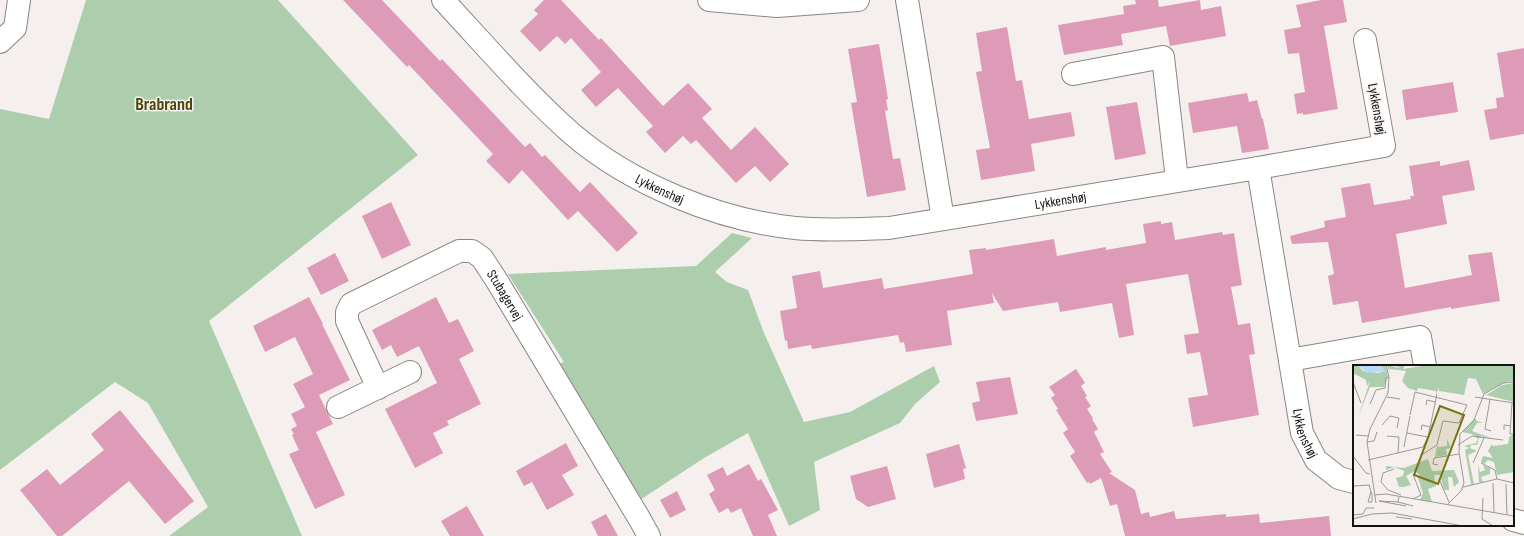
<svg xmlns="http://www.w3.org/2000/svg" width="1524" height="536" font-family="'Sofia Sans Condensed',sans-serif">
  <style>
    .green { fill: #adcead }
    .building { fill: #de9bb7 }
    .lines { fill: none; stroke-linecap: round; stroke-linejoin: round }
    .minor-casing { stroke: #8a8684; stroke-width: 24 }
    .minor { stroke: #fff; stroke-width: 22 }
    .labels { text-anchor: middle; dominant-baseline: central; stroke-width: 3; stroke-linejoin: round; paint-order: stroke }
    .street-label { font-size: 14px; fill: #141312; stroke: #f5f0ee }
    .district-label { font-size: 18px; font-weight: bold; fill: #4a4808; stroke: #f5f0ee }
    .inset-road { fill: none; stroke: #9b9896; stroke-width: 1 }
    .view { fill: #767317; fill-opacity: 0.15; stroke: #767317; stroke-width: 2 }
    .inset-edge { fill: none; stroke: #141312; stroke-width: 2 }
  </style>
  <rect width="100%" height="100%" fill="#f5f0ee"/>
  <g class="green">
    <path d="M 86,0 L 278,0 L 418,155 L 209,321 L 302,536 L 169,536 L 208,507 L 148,403 L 115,382 L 0,470 L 0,109 L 49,119 Z"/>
    <path d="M 732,233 L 752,238 L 715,272 L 727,282 L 748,290 L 764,333 L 804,422 L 850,412 L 934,366 L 940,382 L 915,404 L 900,423 L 814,462 L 820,510 L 789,526 L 748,433 L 704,458 L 640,500 L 558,364 L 564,362 L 508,274 L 696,266 Z"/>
  </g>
  <g class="building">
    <path d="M 343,0 L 382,0 L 440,61 L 442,59 L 525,147 L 530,143 L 542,157 L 545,155 L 580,192 L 590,182 L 638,233 L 617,252 L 578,211 L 568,220 L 522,170 L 509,184 L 486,161 L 493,154 L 409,65 L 407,67 Z"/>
    <path d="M 544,0 L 561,0 L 599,40 L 601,38 L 663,106 L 688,83 L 712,109 L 702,118 L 731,150 L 755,127 L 789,164 L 770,182 L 755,166 L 736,183 L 696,140 L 691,144 L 683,136 L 665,153 L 646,132 L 653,126 L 618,88 L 596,107 L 581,90 L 601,72 L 571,38 L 565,44 L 557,36 L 540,52 L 520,31 L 538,14 L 534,10 Z"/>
    <path d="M 1135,0 L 1158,0 L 1159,7 L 1200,0 L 1201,10 L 1221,6 L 1226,36 L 1170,46 L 1166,26 L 1121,34 L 1123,45 L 1064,55 L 1058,25 L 1124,14 L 1123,6 L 1136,4 Z"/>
    <path d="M 1321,0 L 1343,0 L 1347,22 L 1324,26 L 1338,109 L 1303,115 L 1303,113 L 1297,114 L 1294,94 L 1305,92 L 1299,53 L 1288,54 L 1284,30 L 1301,27 L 1296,5 Z"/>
    <path d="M 1007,27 L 1016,81 L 1022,80 L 1029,119 L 1071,112 L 1075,136 L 1031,144 L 1035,171 L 981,180 L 976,150 L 990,148 L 976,72 L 982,71 L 976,33 Z"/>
    <path d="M 879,44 L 888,99 L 886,100 L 888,110 L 885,111 L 893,159 L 900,158 L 906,190 L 867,197 L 851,103 L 857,102 L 848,49 Z"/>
    <path d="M 1524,48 L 1524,134 L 1490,140 L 1484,110 L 1497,108 L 1496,98 L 1504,97 L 1497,53 Z"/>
    <path d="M 1453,82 L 1458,112 L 1406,120 L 1402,90 Z"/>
    <path d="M 1247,93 L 1249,102 L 1257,100 L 1262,119 L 1263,119 L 1269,149 L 1242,153 L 1237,126 L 1193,133 L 1188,103 Z"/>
    <path d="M 1137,102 L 1146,154 L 1115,160 L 1106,107 Z"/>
    <path d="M 1469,160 L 1475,190 L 1442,196 L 1447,224 L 1396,234 L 1405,288 L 1472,275 L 1468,255 L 1492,252 L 1500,301 L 1451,309 L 1451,307 L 1362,323 L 1358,301 L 1333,305 L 1328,276 L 1334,274 L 1328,242 L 1292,244 L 1290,236 L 1325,227 L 1324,221 L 1346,217 L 1341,188 L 1370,183 L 1374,205 L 1411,199 L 1410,196 L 1414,196 L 1409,166 L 1440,161 L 1440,166 Z"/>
    <path d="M 391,202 L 411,245 L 382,259 L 362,216 Z"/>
    <path d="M 1161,221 L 1161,224 L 1172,222 L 1175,240 L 1222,232 L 1223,235 L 1234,233 L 1242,285 L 1231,287 L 1238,325 L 1250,323 L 1255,354 L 1249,355 L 1259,415 L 1193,427 L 1188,398 L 1208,395 L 1200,352 L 1187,354 L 1184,335 L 1199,333 L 1188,274 L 1126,284 L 1134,335 L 1119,338 L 1112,303 L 1060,312 L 1058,302 L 1003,311 L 992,293 L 994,303 L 947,311 L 952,345 L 906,352 L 904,342 L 900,343 L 898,335 L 812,349 L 811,345 L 788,349 L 787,340 L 785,341 L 780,311 L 797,308 L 792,276 L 820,271 L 823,288 L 882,278 L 884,289 L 973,274 L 969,250 L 986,248 L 986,250 L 1054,239 L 1057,256 L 1106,247 L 1106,250 L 1146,243 L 1143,224 Z"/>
    <path d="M 335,253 L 349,281 L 321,295 L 307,268 Z"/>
    <path d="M 309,297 L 323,324 L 322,324 L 350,380 L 319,395 L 333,424 L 316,432 L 345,495 L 315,509 L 289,454 L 299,450 L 292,435 L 294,434 L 291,429 L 297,426 L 291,414 L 305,407 L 293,384 L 313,374 L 295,337 L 265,352 L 253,326 Z"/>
    <path d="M 436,297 L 449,323 L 458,319 L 474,351 L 459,359 L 481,404 L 447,421 L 449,425 L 433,433 L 443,453 L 415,468 L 385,409 L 437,383 L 419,346 L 397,357 L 391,345 L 382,350 L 372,330 Z"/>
    <path d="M 1076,369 L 1085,383 L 1081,386 L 1087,396 L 1085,397 L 1091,406 L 1087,409 L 1093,418 L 1092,419 L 1098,429 L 1094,432 L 1104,452 L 1100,454 L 1112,472 L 1109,473 L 1135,490 L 1141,514 L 1149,512 L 1150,517 L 1174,511 L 1176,519 L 1226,514 L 1226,517 L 1259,514 L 1260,523 L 1329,516 L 1331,536 L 1125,536 L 1117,504 L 1110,506 L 1101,478 L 1090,484 L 1089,482 L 1087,483 L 1070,456 L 1075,452 L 1063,433 L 1068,429 L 1056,410 L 1058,409 L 1051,398 L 1055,395 L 1049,387 Z"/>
    <path d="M 1010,377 L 1018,414 L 976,421 L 972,403 L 980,401 L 976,382 Z"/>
    <path d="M 120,410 L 194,501 L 165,524 L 129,481 L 62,536 L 57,536 L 20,490 L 47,469 L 60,485 L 104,450 L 91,434 Z"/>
    <path d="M 566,443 L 578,466 L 562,475 L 574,495 L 547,510 L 532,482 L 524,486 L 516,471 Z"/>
    <path d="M 959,444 L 966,468 L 963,469 L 965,479 L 934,488 L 926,454 Z"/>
    <path d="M 749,464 L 758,481 L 761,479 L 778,510 L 768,515 L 777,536 L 753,536 L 741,508 L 731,513 L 728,508 L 719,513 L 709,494 L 715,490 L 707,475 L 723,467 L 727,476 Z"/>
    <path d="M 887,466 L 896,499 L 868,507 L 856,499 L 850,476 Z"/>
    <path d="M 677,491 L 686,510 L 670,518 L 660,500 Z"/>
    <path d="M 467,506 L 484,536 L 450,536 L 441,521 Z"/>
    <path d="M 606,514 L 618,536 L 598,536 L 591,522 Z"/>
  </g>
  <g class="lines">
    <defs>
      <g id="minor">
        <path id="s1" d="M 443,0 C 485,45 525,92 571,133 C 630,184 718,220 795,228 C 826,231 858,229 889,228 L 1258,168 L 1302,433 L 1316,460 L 1339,478 L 1354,482"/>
        <path d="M 709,0 L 777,6 L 858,0"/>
        <path d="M 907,0 L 943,219"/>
        <path d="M 0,42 L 15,28 L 19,0"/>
        <path d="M 1073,74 L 1163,57 L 1177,180"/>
        <path d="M 1258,168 L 1384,146 L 1365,40"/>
        <path d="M 1290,360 L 1420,337 L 1425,366"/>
        <path id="s2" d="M 378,388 L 347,321 L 347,312 L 351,304 L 459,251 L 472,251 L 482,258 L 497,281 L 639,518 L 649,536"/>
        <path d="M 338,407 L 410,372"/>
        <path d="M 1513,520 L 1524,523"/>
      </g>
    </defs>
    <use href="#minor" class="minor-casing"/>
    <use href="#minor" class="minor"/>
  </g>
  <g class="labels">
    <g class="street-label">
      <text transform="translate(1377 109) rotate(80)">Lykkenshøj</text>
      <text stroke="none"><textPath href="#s1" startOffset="290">Lykkenshøj</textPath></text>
      <text stroke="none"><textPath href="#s1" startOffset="699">Lykkenshøj</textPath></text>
      <text stroke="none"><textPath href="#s2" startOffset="281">Stubagervej</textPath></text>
      <text stroke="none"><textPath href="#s1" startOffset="1169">Lykkenshøj</textPath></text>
    </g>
    <g class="district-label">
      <text x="164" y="104">Brabrand</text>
    </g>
  </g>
  <g transform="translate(1353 365)">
    <rect width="161" height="161" fill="#f5f0ee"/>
    <path d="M 0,0 L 5,0 L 10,6 L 25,8 L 32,6 L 27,0 L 32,0 L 35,11 L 31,22 L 17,22 L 5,52 L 17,16 L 14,21 L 13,15 L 0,8 ZM 34,0 L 47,3 L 42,0 L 52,0 L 50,4 L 75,0 L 161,0 L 161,16 L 153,17 L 130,29 L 123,14 L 115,13 L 111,30 L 86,26 L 86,22 L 83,30 L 83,26 L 65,23 L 64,26 L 55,23 L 49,16 L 53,6 L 36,4 L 37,9 ZM 161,18 L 161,37 L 133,30 L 149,20 ZM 122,53 L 124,56 L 130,58 L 124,58 L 119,66 L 138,73 L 126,71 L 130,73 L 126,73 L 124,80 L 118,80 L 117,83 L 124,86 L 115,90 L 121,119 L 118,120 L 112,85 L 116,83 L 111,81 L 123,78 L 125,74 L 119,69 L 109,67 ZM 161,69 L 161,107 L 144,110 L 141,97 L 135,95 L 131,99 L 128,97 L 130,91 L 140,93 L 135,86 L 139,79 L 140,81 L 155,79 L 156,72 ZM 94,74 L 98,83 L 93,84 L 94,90 L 82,92 L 84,80 L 85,82 L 94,81 ZM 75,94 L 79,106 L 101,105 L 106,117 L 101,122 L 99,112 L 95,112 L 96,125 L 91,125 L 87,110 L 81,110 L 83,121 L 75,124 L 79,137 L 67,135 L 70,128 L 65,113 L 67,110 L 62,106 L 53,111 L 58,120 L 50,122 L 46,122 L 43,113 L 50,111 L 51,106 L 41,102 L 33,105 L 33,101 L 51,103 ZM 125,99 L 127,107 L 132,105 L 130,100 L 137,103 L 137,109 L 128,112 L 130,117 L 126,117 Z" fill="#adcead"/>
    <path d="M 5,0 L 27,0 L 33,6 L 14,8 Z" fill="#b9d9f6"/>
    <path class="inset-road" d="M 0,17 L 8,38M 62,27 L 114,40 L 106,58 L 90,56 L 84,80 L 67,91M 34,32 L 47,34M 122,32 L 161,38M 137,34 L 132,64 L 138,66M 159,38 L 157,69 L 161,69M 17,39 L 23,25 L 32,23 L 33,13 L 36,12M 73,40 L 74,35 L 82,37M 57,50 L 62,27M 29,60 L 37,51 L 46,53 L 44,63M 68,65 L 69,60 L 77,62M 151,65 L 151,60 L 158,61M 54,68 L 75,72M 3,70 L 15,71M 34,71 L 46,72 L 45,88M 14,77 L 21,76 L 24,67M 105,80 L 119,71 L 150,75M 51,82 L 57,51M 0,91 L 13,108 L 17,109M 15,95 L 70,82 L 75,72 L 84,29M 120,98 L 131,73M 128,98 L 142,105 L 144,114M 85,100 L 80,99 L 81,93 L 106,89M 41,104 L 30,108 L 28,117 L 35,125 L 48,130M 86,114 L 96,137M 140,118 L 141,147M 153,119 L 154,149M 16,120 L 19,130 L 19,137 L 15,137 L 18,127M 0,121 L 17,120M 110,122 L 144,114 L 161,118M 21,130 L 33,129 L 161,151M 46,132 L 45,137 L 60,141M 130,133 L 129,154 L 140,161M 60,134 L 68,130 L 60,109M 26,136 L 53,141M 26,136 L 45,137M 23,138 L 14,77 L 17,64 L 35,28 L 36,12 L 33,0M 94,140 L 108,126 L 111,118 L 106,87 L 107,69 L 121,55 L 131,29 L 150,18 L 161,17M 0,150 L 10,149 L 13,143 L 21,143M 43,152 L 59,154M 0,154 L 19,149 L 39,148 L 110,161"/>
    <path class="view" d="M 87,41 L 111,50 L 85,119 L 61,110 Z"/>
    <rect width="161" height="161" class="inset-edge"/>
  </g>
</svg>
